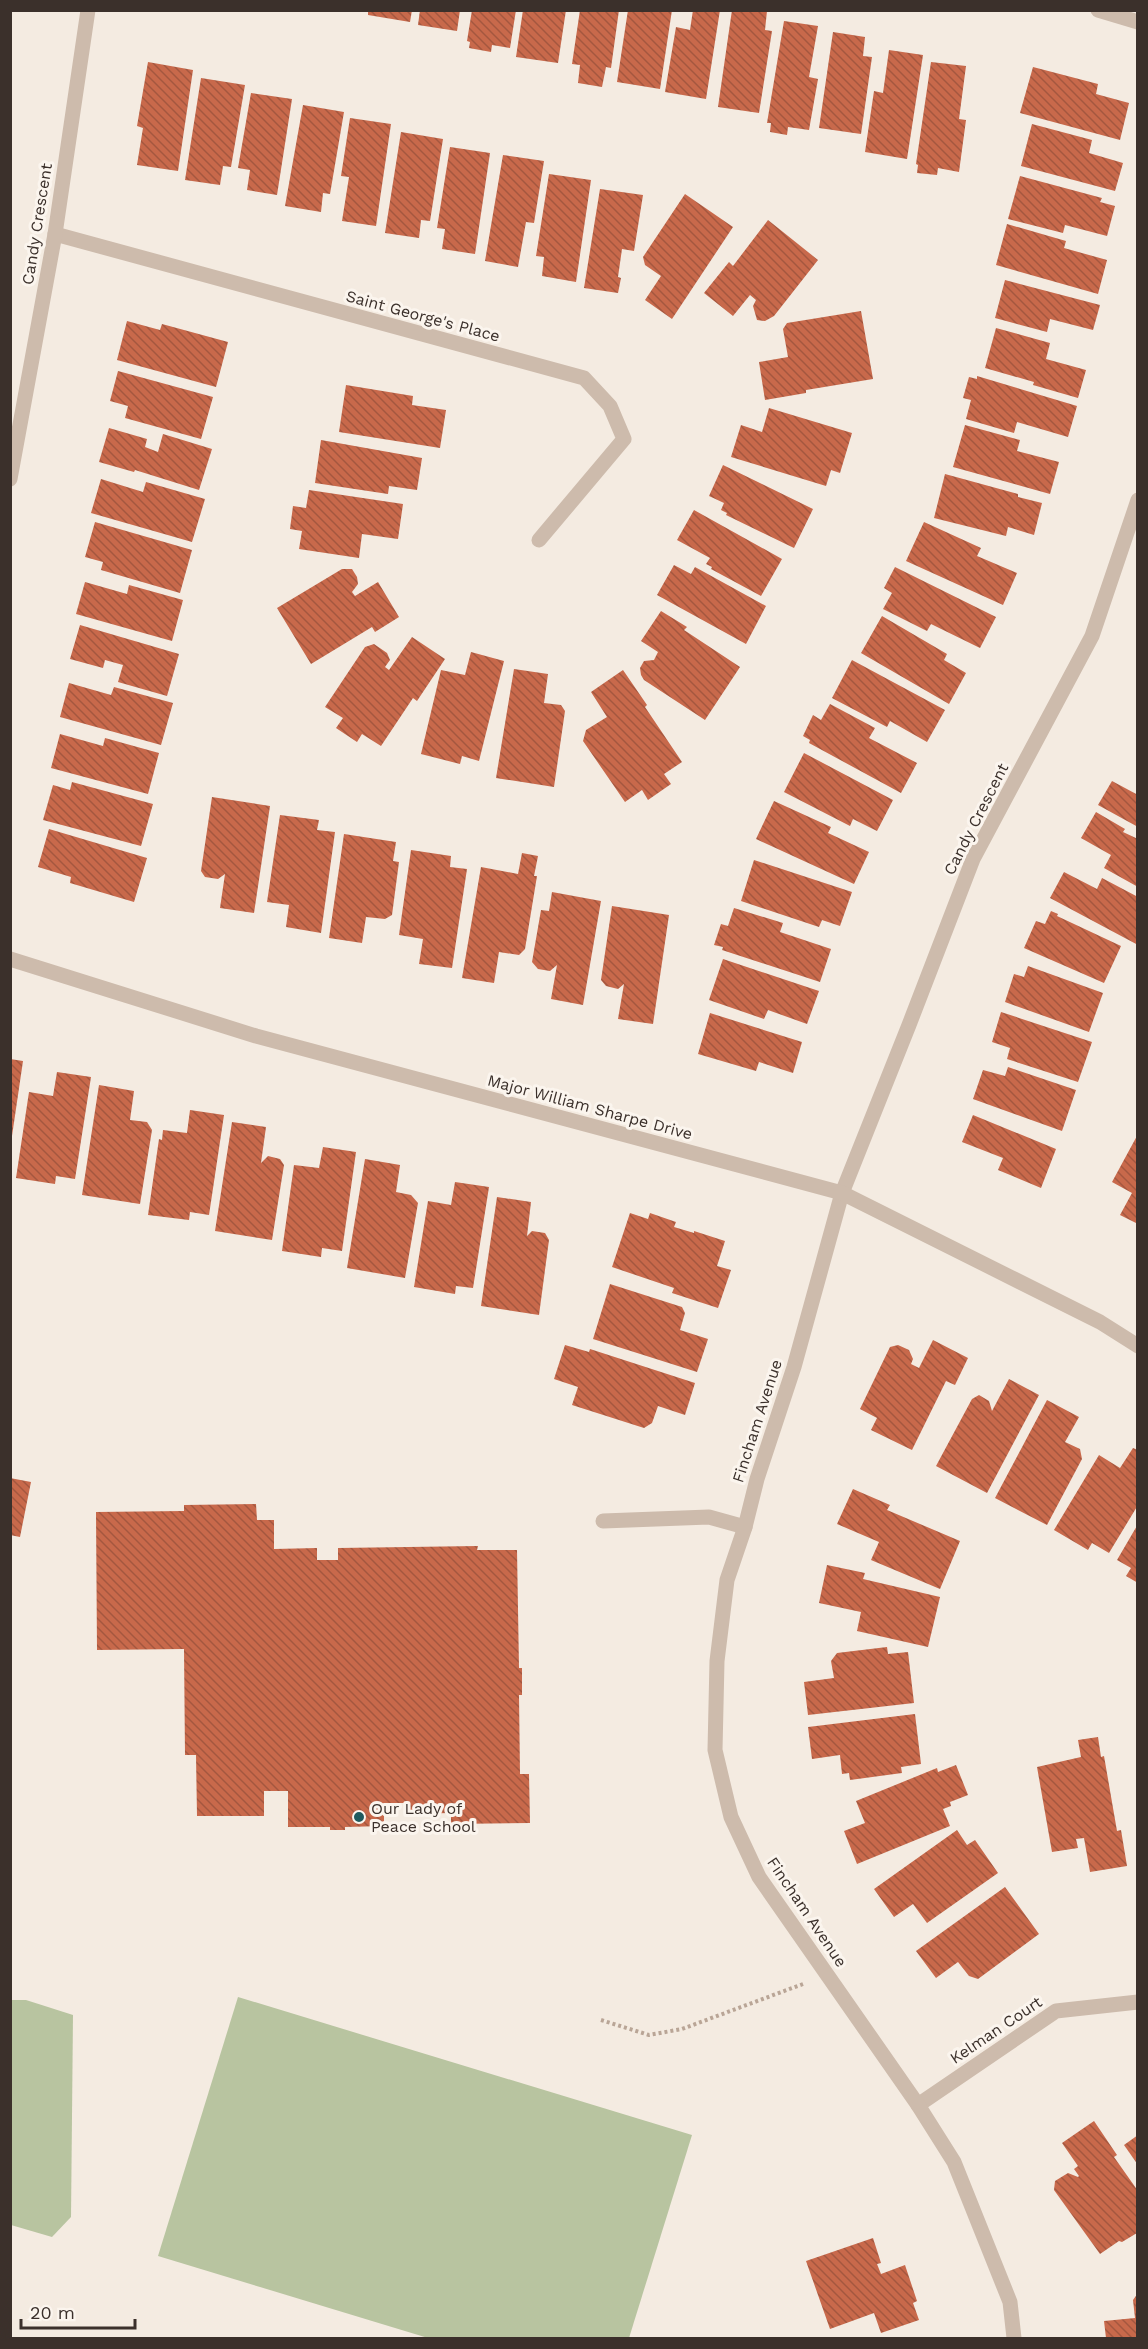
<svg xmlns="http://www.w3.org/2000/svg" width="1148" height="2349" font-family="'Work Sans',sans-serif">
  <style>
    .garden { fill: #b8c4a0 }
    .building { fill: url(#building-back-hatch) }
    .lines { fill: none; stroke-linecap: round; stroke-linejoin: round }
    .path { stroke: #b9a596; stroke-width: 4; stroke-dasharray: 3 3; stroke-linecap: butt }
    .service { stroke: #cdbbac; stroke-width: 15 }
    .minor { stroke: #cdbbac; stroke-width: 15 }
    .tertiary { stroke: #cdbbac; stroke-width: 15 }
    .poi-dot { fill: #1f5a5e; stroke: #fbf5ee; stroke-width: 2 }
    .labels { text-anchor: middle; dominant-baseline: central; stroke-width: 6; stroke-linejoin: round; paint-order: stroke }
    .street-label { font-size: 16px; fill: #3b302b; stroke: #fbf5ee }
    .poi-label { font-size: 16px; fill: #3b302b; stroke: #fbf5ee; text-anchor: start }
  </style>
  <defs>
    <pattern id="building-back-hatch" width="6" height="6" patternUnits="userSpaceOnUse" patternTransform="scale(1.5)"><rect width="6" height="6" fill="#c8694b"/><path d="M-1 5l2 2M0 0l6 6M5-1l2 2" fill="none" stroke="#a4573f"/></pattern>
  </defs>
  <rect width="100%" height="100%" fill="#f4ebe1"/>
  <g class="garden">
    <path d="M 238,1997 L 692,2135 L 629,2338 L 428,2338 L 158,2256 Z"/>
    <path d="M 11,2000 L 26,2000 L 73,2015 L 71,2217 L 52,2237 L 11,2225 Z"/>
  </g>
  <g class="building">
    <path d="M 368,10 L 412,10 L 410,22 L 368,15 Z"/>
    <path d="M 420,10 L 460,10 L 457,31 L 418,25 Z"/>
    <path d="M 472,10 L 516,10 L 510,48 L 492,45 L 491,52 L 469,48 L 470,42 L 467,41 Z"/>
    <path d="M 523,10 L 566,10 L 558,63 L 516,57 Z"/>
    <path d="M 580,10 L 619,10 L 611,68 L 606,67 L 602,87 L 578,83 L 580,65 L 572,64 Z"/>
    <path d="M 628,10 L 672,10 L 660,89 L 617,82 Z"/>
    <path d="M 693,10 L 720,10 L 706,99 L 665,92 L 676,27 L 690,30 Z"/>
    <path d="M 732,10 L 767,11 L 765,30 L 772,31 L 759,113 L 718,107 Z"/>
    <path d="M 784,21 L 818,26 L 809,77 L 818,79 L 809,130 L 788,127 L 787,135 L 770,132 L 771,123 L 767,123 Z"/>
    <path d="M 833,32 L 865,37 L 863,56 L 872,57 L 861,134 L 819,128 Z"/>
    <path d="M 889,50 L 923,55 L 907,159 L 865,152 L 874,91 L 883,93 Z"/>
    <path d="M 148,62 L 193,70 L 178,171 L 137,165 L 143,128 L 137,126 Z"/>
    <path d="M 931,62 L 966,66 L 959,119 L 966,120 L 959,172 L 938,168 L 937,175 L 917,173 L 918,165 L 916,164 Z"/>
    <path d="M 1033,67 L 1098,84 L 1096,94 L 1129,103 L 1120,140 L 1020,113 Z"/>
    <path d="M 201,78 L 245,85 L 231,167 L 223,166 L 220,185 L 185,180 Z"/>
    <path d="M 251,93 L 292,99 L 277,195 L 247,190 L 250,170 L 238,168 Z"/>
    <path d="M 303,105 L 344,112 L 330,194 L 323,193 L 321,212 L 285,206 Z"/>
    <path d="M 350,118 L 391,124 L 376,226 L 342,221 L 349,177 L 341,176 Z"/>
    <path d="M 1032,124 L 1092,140 L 1089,153 L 1123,163 L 1115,191 L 1021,166 Z"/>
    <path d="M 401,132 L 443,139 L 430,221 L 421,220 L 419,238 L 385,233 Z"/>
    <path d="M 450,147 L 490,153 L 475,254 L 442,249 L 445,229 L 437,228 Z"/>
    <path d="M 503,155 L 544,161 L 534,223 L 526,222 L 518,267 L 485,261 Z"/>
    <path d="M 549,174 L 591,180 L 576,282 L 542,276 L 544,257 L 536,256 Z"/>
    <path d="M 1020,176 L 1102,198 L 1100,202 L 1115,206 L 1107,236 L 1065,225 L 1063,233 L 1008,219 Z"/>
    <path d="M 600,189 L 643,195 L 634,251 L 622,249 L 618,277 L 621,278 L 618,293 L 584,288 Z"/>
    <path d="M 685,194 L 733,227 L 672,319 L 645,300 L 661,276 L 645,265 L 643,257 Z"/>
    <path d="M 768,220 L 818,260 L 774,316 L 765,321 L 757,320 L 753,306 L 756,300 L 750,295 L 733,316 L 704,293 L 729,262 L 733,266 Z"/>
    <path d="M 1007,224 L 1066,241 L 1064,248 L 1107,260 L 1098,294 L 996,265 Z"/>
    <path d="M 1005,280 L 1100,305 L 1093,330 L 1050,319 L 1047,332 L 995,318 Z"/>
    <path d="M 861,311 L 873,379 L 806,390 L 806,393 L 765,400 L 759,362 L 788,357 L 783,329 L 787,323 Z"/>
    <path d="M 127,321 L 160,330 L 162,324 L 228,342 L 216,387 L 117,360 Z"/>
    <path d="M 996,328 L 1050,343 L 1046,359 L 1086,370 L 1078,398 L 1033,385 L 1034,382 L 985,368 Z"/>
    <path d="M 118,371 L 213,397 L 201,439 L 125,418 L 128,406 L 110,401 Z"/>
    <path d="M 977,376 L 1077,406 L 1068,437 L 1017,422 L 1014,433 L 966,419 L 971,400 L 963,398 L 969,377 L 977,379 Z"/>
    <path d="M 346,385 L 413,396 L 412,405 L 446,410 L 440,448 L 339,432 Z"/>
    <path d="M 769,408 L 852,433 L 840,473 L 831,470 L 826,486 L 731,457 L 741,425 L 762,432 Z"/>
    <path d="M 965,425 L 1020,440 L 1017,451 L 1059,462 L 1050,494 L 953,467 Z"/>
    <path d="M 109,428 L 147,439 L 145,447 L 158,452 L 163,434 L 212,449 L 199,490 L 135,470 L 134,472 L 99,462 Z"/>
    <path d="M 321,440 L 422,458 L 417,490 L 389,486 L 388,494 L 315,483 Z"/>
    <path d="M 723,465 L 813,509 L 794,548 L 726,515 L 727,513 L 721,510 L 724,503 L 709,496 Z"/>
    <path d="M 945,474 L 1018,494 L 1018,497 L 1042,503 L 1034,535 L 1008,527 L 1006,536 L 934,518 Z"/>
    <path d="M 101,479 L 143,492 L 146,482 L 205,499 L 192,542 L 91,513 Z"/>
    <path d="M 309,490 L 403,504 L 398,539 L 362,534 L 359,558 L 299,549 L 302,531 L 290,529 L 293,506 L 306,508 Z"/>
    <path d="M 694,510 L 782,559 L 761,596 L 711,569 L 712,567 L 706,564 L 710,558 L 677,540 Z"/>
    <path d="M 95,522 L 192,550 L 180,593 L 101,570 L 103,562 L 85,557 Z"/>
    <path d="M 924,522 L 981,548 L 977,556 L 1017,573 L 1003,605 L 906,561 Z"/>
    <path d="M 674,565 L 691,574 L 695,567 L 766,606 L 746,644 L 657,595 Z"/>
    <path d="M 895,567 L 996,617 L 980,648 L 931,624 L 927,631 L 883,609 L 892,593 L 884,588 Z"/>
    <path d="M 342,569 L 352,569 L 357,577 L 358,584 L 352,592 L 355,596 L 378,582 L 399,617 L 375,632 L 372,627 L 311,664 L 277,608 Z"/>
    <path d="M 85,582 L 127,594 L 129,585 L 183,600 L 172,641 L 76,614 Z"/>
    <path d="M 661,611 L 687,627 L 684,630 L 740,667 L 705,720 L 644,680 L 641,675 L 640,668 L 644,661 L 654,660 L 658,652 L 641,641 Z"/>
    <path d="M 882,616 L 947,654 L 944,660 L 966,673 L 949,704 L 861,653 Z"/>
    <path d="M 80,625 L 179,654 L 167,696 L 118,682 L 123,665 L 105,660 L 103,668 L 70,659 Z"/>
    <path d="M 412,637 L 445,659 L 417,701 L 413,698 L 381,746 L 362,734 L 357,742 L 336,728 L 343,718 L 325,707 L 365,647 L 374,644 L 387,653 L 390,660 L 385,667 L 389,670 Z"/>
    <path d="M 471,652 L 504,661 L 479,761 L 462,756 L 460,764 L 421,754 L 441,670 L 465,675 Z"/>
    <path d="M 852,660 L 945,710 L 927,742 L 890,721 L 887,727 L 832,698 Z"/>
    <path d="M 514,669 L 548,674 L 544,703 L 561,705 L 565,711 L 554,787 L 496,778 Z"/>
    <path d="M 623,670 L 647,705 L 645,707 L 682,762 L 664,774 L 671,784 L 648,800 L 642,790 L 625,802 L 583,741 L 586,730 L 607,717 L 591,692 Z"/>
    <path d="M 69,683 L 111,695 L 114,687 L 173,703 L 161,745 L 60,717 Z"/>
    <path d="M 830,704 L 875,728 L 869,738 L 917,763 L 901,793 L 809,743 L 810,740 L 803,736 L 813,715 L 821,720 Z"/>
    <path d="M 60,734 L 103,746 L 105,738 L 159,753 L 148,794 L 51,768 Z"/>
    <path d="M 804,753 L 893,800 L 877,831 L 853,819 L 850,826 L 784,792 Z"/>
    <path d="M 1112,781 L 1138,795 L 1138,827 L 1098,805 Z"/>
    <path d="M 72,782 L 153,804 L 141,846 L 43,820 L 53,785 L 70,790 Z"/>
    <path d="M 212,797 L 270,806 L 254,913 L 220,908 L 225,874 L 218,879 L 205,877 L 201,871 Z"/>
    <path d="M 774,801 L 831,827 L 828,833 L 869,852 L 854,884 L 756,839 Z"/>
    <path d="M 1096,812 L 1125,829 L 1123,832 L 1138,839 L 1138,887 L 1104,868 L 1111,855 L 1081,838 Z"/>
    <path d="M 280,815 L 319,820 L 317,830 L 335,832 L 321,933 L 286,927 L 289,905 L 267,902 Z"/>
    <path d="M 49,829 L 147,858 L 134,902 L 70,883 L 71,877 L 38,867 Z"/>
    <path d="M 344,834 L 396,842 L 393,861 L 399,862 L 392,915 L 385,919 L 366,917 L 362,943 L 329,938 Z"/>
    <path d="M 411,850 L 451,856 L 450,867 L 467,869 L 452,968 L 419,964 L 423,939 L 399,935 Z"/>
    <path d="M 522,853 L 538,856 L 534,876 L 537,876 L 525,949 L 519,955 L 499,952 L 494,983 L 462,978 L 481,867 L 518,874 Z"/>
    <path d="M 754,860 L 852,892 L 840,926 L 822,920 L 819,927 L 741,901 Z"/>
    <path d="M 1064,872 L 1097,889 L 1102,878 L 1138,897 L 1138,945 L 1050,898 Z"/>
    <path d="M 552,892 L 601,901 L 583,1005 L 551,999 L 557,965 L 550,971 L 538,969 L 532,962 L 541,910 L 549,911 Z"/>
    <path d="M 612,906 L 669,915 L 653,1024 L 618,1019 L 624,984 L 618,989 L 606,986 L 601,980 Z"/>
    <path d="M 734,908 L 783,923 L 780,932 L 831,949 L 820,982 L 722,950 L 723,947 L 714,945 L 721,924 L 728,926 Z"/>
    <path d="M 1051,911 L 1058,914 L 1057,916 L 1121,946 L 1104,983 L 1024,948 L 1036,921 L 1045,924 Z"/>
    <path d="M 723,959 L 819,991 L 807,1024 L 768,1010 L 764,1019 L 709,1000 Z"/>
    <path d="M 1028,966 L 1103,993 L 1089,1032 L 1005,1002 L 1014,974 L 1024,977 Z"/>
    <path d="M 1001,1012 L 1092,1042 L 1078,1082 L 1007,1059 L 1010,1048 L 992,1042 Z"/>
    <path d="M 710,1013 L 802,1042 L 793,1073 L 759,1062 L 756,1071 L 698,1054 Z"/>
    <path d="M 10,1059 L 23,1061 L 12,1136 L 10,1136 Z"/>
    <path d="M 1008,1067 L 1076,1090 L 1062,1131 L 973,1099 L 983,1070 L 1005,1076 Z"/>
    <path d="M 57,1072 L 91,1077 L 75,1179 L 56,1176 L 55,1184 L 16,1178 L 29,1092 L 53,1096 Z"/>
    <path d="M 99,1085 L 134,1091 L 130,1120 L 147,1122 L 152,1130 L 140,1204 L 82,1195 Z"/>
    <path d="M 190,1110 L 224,1115 L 209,1215 L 190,1212 L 189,1220 L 148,1215 L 159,1139 L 162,1140 L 163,1130 L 187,1133 Z"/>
    <path d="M 973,1115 L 1056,1149 L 1041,1188 L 998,1170 L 1003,1158 L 962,1142 Z"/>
    <path d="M 232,1122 L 266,1127 L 261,1163 L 268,1156 L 280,1159 L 284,1165 L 272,1240 L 215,1231 Z"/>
    <path d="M 1138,1134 L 1138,1224 L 1120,1215 L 1132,1193 L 1112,1182 Z"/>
    <path d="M 323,1147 L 356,1152 L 342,1251 L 322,1248 L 321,1257 L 282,1251 L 294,1165 L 319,1168 Z"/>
    <path d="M 365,1159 L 400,1165 L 396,1192 L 411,1195 L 418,1203 L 405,1278 L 347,1268 Z"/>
    <path d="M 455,1182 L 489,1187 L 473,1288 L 456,1286 L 455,1294 L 414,1287 L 428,1201 L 451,1205 Z"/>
    <path d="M 497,1197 L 531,1202 L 527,1236 L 532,1231 L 545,1233 L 549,1240 L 539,1315 L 481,1306 Z"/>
    <path d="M 630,1213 L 648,1219 L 650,1213 L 676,1222 L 674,1227 L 694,1233 L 694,1231 L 725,1241 L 717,1266 L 731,1270 L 718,1308 L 672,1293 L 674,1288 L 612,1267 Z"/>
    <path d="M 610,1284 L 682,1307 L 685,1313 L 680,1330 L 708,1339 L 697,1372 L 593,1339 Z"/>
    <path d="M 933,1340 L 968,1358 L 955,1385 L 946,1381 L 912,1450 L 871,1430 L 877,1418 L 860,1409 L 890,1347 L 898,1345 L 909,1350 L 913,1359 L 911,1364 L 919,1368 Z"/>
    <path d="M 565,1345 L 589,1352 L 590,1349 L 695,1383 L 685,1415 L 658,1406 L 652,1423 L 644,1428 L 572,1405 L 578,1387 L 554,1379 Z"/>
    <path d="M 1009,1379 L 1039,1395 L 987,1493 L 936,1466 L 972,1399 L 979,1395 L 989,1401 L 992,1411 Z"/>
    <path d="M 1047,1400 L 1079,1417 L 1065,1442 L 1080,1449 L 1082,1459 L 1047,1525 L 995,1498 Z"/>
    <path d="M 1133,1448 L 1138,1450 L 1138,1505 L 1109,1553 L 1092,1543 L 1088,1550 L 1054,1530 L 1099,1455 L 1120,1468 Z"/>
    <path d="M 10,1478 L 31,1482 L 20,1537 L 10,1535 Z"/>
    <path d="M 853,1489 L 890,1505 L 887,1510 L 960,1541 L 940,1589 L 871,1560 L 879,1542 L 837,1524 Z"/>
    <path d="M 256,1504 L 257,1520 L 274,1520 L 274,1549 L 317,1548 L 317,1560 L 338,1560 L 338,1548 L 478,1546 L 477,1550 L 517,1550 L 519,1668 L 522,1668 L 522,1695 L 519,1695 L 520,1774 L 529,1774 L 530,1823 L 451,1824 L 451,1813 L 407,1814 L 407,1803 L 384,1803 L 384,1826 L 345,1827 L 345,1830 L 330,1830 L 330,1827 L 288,1827 L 288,1791 L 264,1791 L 264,1816 L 197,1816 L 196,1755 L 185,1755 L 184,1649 L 97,1650 L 96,1512 L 184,1511 L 184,1505 Z"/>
    <path d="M 1138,1524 L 1138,1583 L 1126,1576 L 1131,1568 L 1117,1560 Z"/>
    <path d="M 827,1565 L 865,1573 L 863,1579 L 940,1597 L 928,1647 L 857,1631 L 861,1612 L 819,1603 Z"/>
    <path d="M 887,1647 L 888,1654 L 908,1652 L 914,1703 L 808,1715 L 804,1682 L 834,1678 L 831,1661 L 837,1653 Z"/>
    <path d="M 915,1714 L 921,1764 L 901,1767 L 902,1773 L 850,1780 L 849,1773 L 842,1774 L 840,1755 L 812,1759 L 808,1727 Z"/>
    <path d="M 1098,1737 L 1101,1757 L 1104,1756 L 1117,1831 L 1121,1830 L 1127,1866 L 1090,1872 L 1084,1838 L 1076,1839 L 1078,1848 L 1052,1852 L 1037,1767 L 1081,1757 L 1078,1740 Z"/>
    <path d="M 956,1765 L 968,1795 L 950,1802 L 951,1806 L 943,1809 L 950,1826 L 857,1864 L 844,1831 L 865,1823 L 856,1801 L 937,1768 L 938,1772 Z"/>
    <path d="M 957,1830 L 967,1845 L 975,1840 L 998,1873 L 927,1923 L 913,1904 L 894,1917 L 874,1889 Z"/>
    <path d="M 1005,1887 L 1039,1934 L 978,1979 L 969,1976 L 958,1962 L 936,1978 L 916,1951 Z"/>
    <path d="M 1094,2121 L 1117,2155 L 1114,2157 L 1138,2191 L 1137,2233 L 1122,2242 L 1119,2241 L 1100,2254 L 1054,2190 L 1055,2181 L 1068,2173 L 1078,2177 L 1079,2176 L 1074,2169 L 1078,2166 L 1062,2143 Z"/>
    <path d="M 1138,2135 L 1138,2165 L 1124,2145 Z"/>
    <path d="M 873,2238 L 881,2263 L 877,2264 L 881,2274 L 905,2265 L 917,2301 L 913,2303 L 919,2320 L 881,2333 L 874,2313 L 830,2329 L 806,2261 Z"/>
    <path d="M 1138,2293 L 1138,2338 L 1106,2338 L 1104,2321 L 1135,2318 L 1133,2300 Z"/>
  </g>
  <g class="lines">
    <path class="path" d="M 601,2020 L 649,2035 L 682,2029 L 803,1984"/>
    <path class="service" d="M 603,1521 L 709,1517 L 745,1527"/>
    <g class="minor">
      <path d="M 1098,10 L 1138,22"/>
      <path d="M 55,234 L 584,378 L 610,406 L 624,439 L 539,540"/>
      <path d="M 10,479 L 55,234 L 88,10"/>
      <path d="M 918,2105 L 1056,2011 L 1138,2002"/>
      <path d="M 1014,2338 L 1010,2302 L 954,2162 L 918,2105 L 759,1877 L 731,1817 L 715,1750 L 717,1661 L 727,1580 L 745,1527 L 757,1479 L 794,1367 L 842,1193 L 909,1025 L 973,859 L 1092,636 L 1138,500"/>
    </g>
    <path class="tertiary" d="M 10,959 L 256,1036 L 842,1193 L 1100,1322 L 1138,1346"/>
  </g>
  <circle class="poi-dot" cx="359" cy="1817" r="6"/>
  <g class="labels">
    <g class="street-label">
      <text transform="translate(37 224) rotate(-81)">Candy Crescent</text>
      <text transform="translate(423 316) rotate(15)">Saint George's Place</text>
      <text transform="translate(976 819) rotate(-63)">Candy Crescent</text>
      <text transform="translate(590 1107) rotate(15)">Major William Sharpe Drive</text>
      <text transform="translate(757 1421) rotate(-72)">Fincham Avenue</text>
      <text transform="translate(807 1912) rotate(56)">Fincham Avenue</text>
      <text transform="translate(996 2030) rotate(-34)">Kelman Court</text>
    </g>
    <g class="poi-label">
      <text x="371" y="1808">Our Lady of<tspan x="371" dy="18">Peace School</tspan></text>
    </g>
  </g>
  <rect width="1148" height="2349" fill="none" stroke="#3b302b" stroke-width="24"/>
  <path d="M21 2319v9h114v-9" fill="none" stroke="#3b302b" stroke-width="3"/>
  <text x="30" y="2319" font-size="18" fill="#3b302b" stroke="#fbf5ee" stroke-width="4.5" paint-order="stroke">20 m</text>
</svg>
